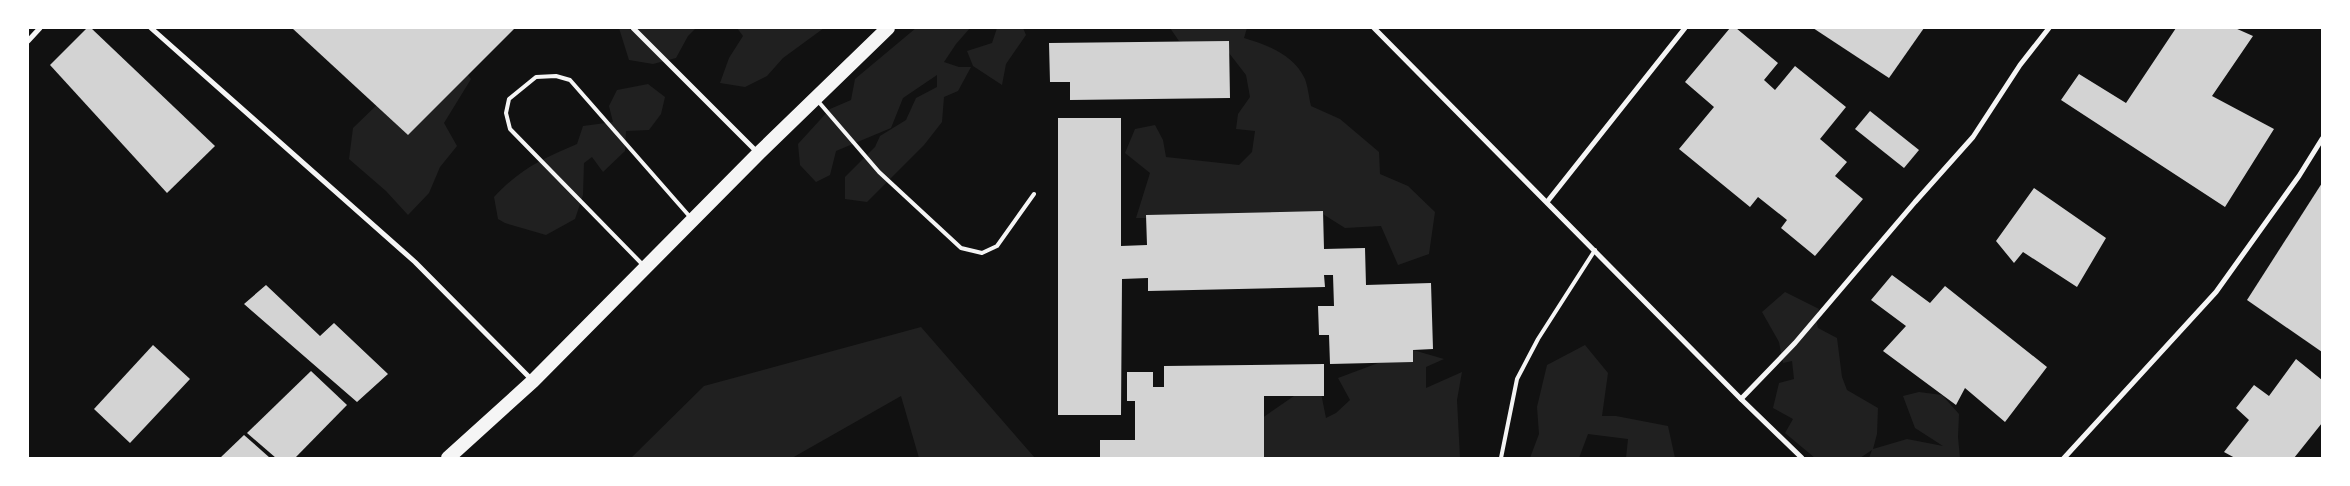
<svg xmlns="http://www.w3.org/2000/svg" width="2350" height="486" font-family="Helvetica,sans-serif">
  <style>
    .green { fill: #202020 }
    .building { fill: #d3d3d3 }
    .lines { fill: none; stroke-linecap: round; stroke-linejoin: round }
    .service { stroke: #f5f5f5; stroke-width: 4 }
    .minor { stroke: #f5f5f5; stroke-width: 5 }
    .trunk { stroke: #f5f5f5; stroke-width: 14 }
  </style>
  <rect width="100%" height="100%" fill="#111"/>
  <g class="green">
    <path d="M 619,28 L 696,28 L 688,36 L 676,58 L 653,64 L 629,60 Z"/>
    <path d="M 737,28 L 824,28 L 783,58 L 767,76 L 745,87 L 720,83 L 729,58 L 743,36 Z"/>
    <path d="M 916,28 L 970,28 L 956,44 L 944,62 L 959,67 L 971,67 L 958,91 L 944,97 L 942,122 L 924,145 L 867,202 L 845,199 L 845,177 L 875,147 L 880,136 L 906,120 L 916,98 L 937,87 L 937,75 L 903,98 L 891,128 L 836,151 L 830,175 L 816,182 L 800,165 L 798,144 L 830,109 L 851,100 L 855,79 Z"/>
    <path d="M 997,28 L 1023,28 L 1026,35 L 1006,64 L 1002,85 L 973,66 L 967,51 L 992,43 Z"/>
    <path d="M 1170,28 L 1247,28 L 1244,38 C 1268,45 1294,55 1305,79 C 1308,87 1309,98 1311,106 L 1340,119 L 1379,152 L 1380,174 L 1408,186 L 1435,212 L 1429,254 L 1398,265 L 1381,226 L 1345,228 L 1318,211 L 1287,217 L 1252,218 L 1223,213 L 1159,218 L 1136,218 L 1150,173 L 1125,153 L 1135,129 L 1155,125 L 1163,140 L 1166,157 L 1239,165 L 1252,152 L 1255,131 L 1236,129 L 1238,114 L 1250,97 L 1246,75 L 1229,53 L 1179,41 Z"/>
    <path d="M 457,60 L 471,79 L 444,123 L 457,146 L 440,167 L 429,193 L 408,215 L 386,191 L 349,159 L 353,128 L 381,101 Z"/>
    <path d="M 648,84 L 665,97 L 661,114 L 649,130 L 626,131 L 625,151 L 603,172 L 592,157 L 584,163 L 583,195 L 575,219 L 546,235 L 505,223 L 498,219 L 494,197 C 520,169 542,159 577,144 L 583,126 L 613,122 L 609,106 L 617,90 Z"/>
    <path d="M 1785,292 L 1819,309 L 1816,319 L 1818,328 L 1837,338 L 1842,377 L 1847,390 L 1878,408 L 1877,434 L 1873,449 L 1907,439 L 1943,446 L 1915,428 L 1903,396 L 1919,392 L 1942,395 L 1959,414 L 1958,437 L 1960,458 L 1869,458 L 1872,450 L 1860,458 L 1815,458 L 1785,433 L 1793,419 L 1773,408 L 1779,383 L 1794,379 L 1792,361 L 1783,363 L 1779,342 L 1762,312 Z"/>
    <path d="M 921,327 L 1035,458 L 919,458 L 901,396 L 792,458 L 631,458 L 704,386 Z"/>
    <path d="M 1585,345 L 1608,373 L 1602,416 L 1616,416 L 1668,426 L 1675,458 L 1626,458 L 1628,439 L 1588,434 L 1579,458 L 1530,458 L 1539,434 L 1537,407 L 1547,365 Z"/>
    <path d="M 1413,350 L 1444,359 L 1426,367 L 1426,388 L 1462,372 L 1457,400 L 1460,458 L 1244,458 L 1249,427 L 1294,396 L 1321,393 L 1326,418 L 1336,413 L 1350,400 L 1338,378 Z"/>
  </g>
  <g class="building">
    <path d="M 87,28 L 91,28 L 215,146 L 167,193 L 50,65 Z"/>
    <path d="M 292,28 L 515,28 L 408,135 Z"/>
    <path d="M 1730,28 L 1736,28 L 1778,63 L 1764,80 L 1775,90 L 1795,66 L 1846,107 L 1820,139 L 1847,162 L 1835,176 L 1863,199 L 1815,256 L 1781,228 L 1787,220 L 1758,197 L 1750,207 L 1679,149 L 1714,107 L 1685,82 Z"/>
    <path d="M 1813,28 L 1924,28 L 1889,78 Z"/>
    <path d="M 2176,28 L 2235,28 L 2253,36 L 2212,96 L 2274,129 L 2225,207 L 2061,100 L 2079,74 L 2126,103 Z"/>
    <path d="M 1229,41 L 1230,98 L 1070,100 L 1070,82 L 1050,82 L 1049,43 Z"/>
    <path d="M 1870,111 L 1919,150 L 1904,168 L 1855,129 Z"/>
    <path d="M 1058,118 L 1121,118 L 1121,246 L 1147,245 L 1146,215 L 1323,211 L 1324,249 L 1365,248 L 1366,285 L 1431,283 L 1433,349 L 1413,350 L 1413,362 L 1330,364 L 1329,335 L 1319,335 L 1318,306 L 1334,306 L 1333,275 L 1324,275 L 1325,287 L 1148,291 L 1148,278 L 1122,279 L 1121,415 L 1058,415 Z"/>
    <path d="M 2322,183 L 2322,352 L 2247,300 Z"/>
    <path d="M 2034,188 L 2106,238 L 2077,287 L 2023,252 L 2014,263 L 1996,241 Z"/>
    <path d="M 1892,275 L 1930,303 L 1945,286 L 2047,367 L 2005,422 L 1965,388 L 1956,405 L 1883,351 L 1906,326 L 1871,300 Z"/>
    <path d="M 266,285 L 320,336 L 334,323 L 388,374 L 357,402 L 244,304 Z"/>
    <path d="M 153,345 L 190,379 L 130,443 L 94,409 Z"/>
    <path d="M 2296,359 L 2322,380 L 2322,423 L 2294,458 L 2235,458 L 2224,452 L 2249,420 L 2236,408 L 2254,385 L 2269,396 Z"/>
    <path d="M 1324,364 L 1324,396 L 1264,396 L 1264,458 L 1100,458 L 1100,440 L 1135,440 L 1135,401 L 1127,401 L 1127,372 L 1153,372 L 1153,387 L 1164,387 L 1164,366 Z"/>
    <path d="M 311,371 L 347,405 L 295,458 L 276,458 L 247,433 Z"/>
    <path d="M 244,435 L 270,458 L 220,458 Z"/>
  </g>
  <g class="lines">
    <g class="service">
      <path d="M 817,100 L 879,172 L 961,248 L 982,253 L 997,246 L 1034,194"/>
      <path d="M 643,265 L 510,129 L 506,113 L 509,99 L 536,77 L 556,76 L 570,80 L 691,218"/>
      <path d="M 1501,458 L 1517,379 L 1538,339 L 1595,250"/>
    </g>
    <g class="minor">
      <path d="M 151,28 L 415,262 L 532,380"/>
      <path d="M 633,28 L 758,153"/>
      <path d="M 1374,28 L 1741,399 L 1802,458"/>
      <path d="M 28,41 L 40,28"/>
      <path d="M 1547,202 L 1685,28"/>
      <path d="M 1741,399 L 1795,343 L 1915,202 L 1973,137 L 2020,65 L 2049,28"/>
      <path d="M 2064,458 L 2216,292 L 2299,176 L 2322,139"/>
    </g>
    <path class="trunk" d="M 448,458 L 533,381 L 759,153 L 888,28"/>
  </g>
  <rect width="2350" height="486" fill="none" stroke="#ffffff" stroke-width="58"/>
</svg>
